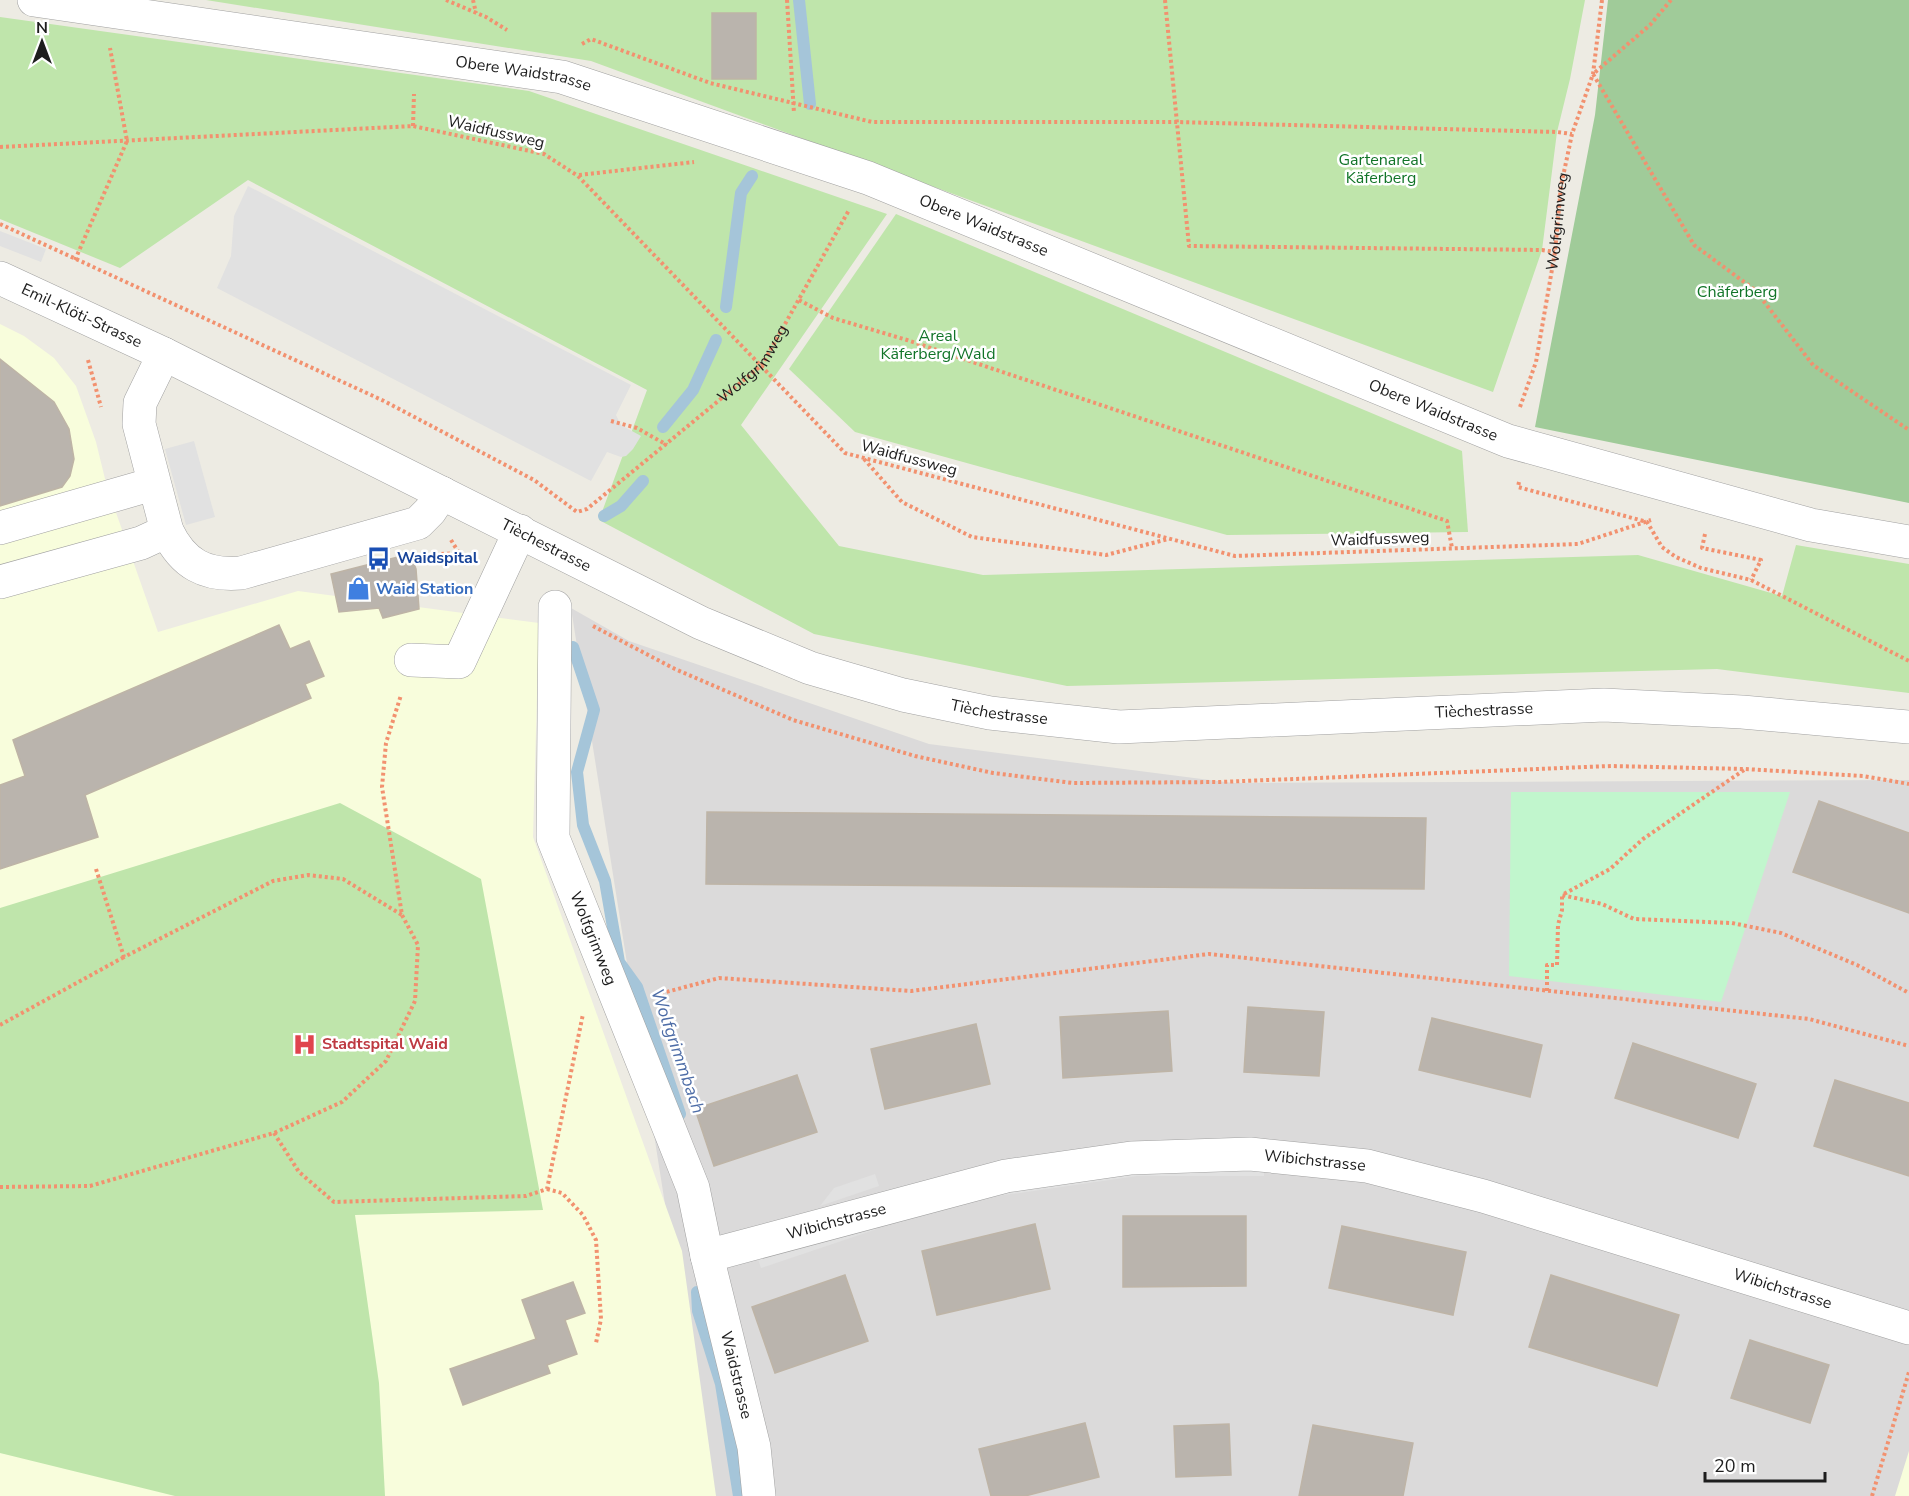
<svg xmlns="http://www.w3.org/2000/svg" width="1909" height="1496" font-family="'Nunito Sans',sans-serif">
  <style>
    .residential { fill: #dbdada }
    .education { fill: #f8fddc }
    .grass { fill: #bfe5ab }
    .forest { fill: #a0cb99 }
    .park { fill: #c1f6cd }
    .parking { fill: #e1e1e1 }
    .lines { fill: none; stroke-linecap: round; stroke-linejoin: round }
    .stream { stroke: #a5c5d9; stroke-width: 12 }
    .building { fill: #bab4ad; stroke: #beb4a6; stroke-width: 1.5 }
    .minor-casing { stroke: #a1a1a1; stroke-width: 34 }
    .path { stroke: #f2916f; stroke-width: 4; stroke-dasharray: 3 3; stroke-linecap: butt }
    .minor { stroke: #fff; stroke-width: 33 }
    .labels { text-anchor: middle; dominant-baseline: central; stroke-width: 5; stroke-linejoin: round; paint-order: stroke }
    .street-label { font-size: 16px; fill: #1d1d1d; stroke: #fff }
    .park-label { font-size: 16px; fill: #117428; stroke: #fff }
    .transit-label { font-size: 16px; font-weight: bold; fill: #164399; stroke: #fff; text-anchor: start }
    .shop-label { font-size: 16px; font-weight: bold; fill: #366cbe; stroke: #fff; text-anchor: start }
    .health-label { font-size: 16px; font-weight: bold; fill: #be3a42; stroke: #fff; text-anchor: start }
    .water-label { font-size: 18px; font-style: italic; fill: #4e6da7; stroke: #fff }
  </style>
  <rect width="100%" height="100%" fill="#edebe3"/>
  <path class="residential" d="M 571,608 L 629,641 L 929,744 L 1233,783 L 1909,780 L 1909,1496 L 711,1496 Z"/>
  <g class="education">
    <path d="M 0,324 L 24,336 L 54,358 L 76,386 L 96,442 L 107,487 L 158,632 L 298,591 L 539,623 L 533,837 L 682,1251 L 716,1496 L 0,1496 Z"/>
    <path d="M 1909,1451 L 1909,1496 L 1895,1496 Z"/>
  </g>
  <g class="grass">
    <path d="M 206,0 L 1585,0 L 1570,79 L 1557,132 L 1542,250 L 1493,392 L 591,61 Z"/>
    <path d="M 0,17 L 529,91 L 887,214 L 741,425 L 839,546 L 983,575 L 1638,555 L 1782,596 L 1796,545 L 1909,564 L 1909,693 L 1717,669 L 1067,686 L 814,634 L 599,520 L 647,390 L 248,180 L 120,268 L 0,219 Z"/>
    <path d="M 896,214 L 1462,451 L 1468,532 L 1227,535 L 855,432 L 789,369 Z"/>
    <path d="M 340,803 L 481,879 L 543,1210 L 355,1215 L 379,1383 L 385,1496 L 175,1496 L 0,1453 L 0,908 Z"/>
  </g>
  <path class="forest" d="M 1608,0 L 1909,0 L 1909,503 L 1535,427 L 1595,115 Z"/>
  <path class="park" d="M 1511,792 L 1790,792 L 1721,1002 L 1509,976 Z"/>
  <g class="parking">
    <path d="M 248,186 L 631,385 L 616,415 L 621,425 L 641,436 L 633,449 L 626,456 L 621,457 L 607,452 L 591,481 L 217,288 L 231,256 L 234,216 Z"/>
    <path d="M 0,231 L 46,249 L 41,262 L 0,246 Z"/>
    <path d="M 194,441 L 215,517 L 186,525 L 165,449 Z"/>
    <path d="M 1264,1166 L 1264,1176 L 1137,1176 L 984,1198 L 897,1223 L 894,1213 L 1046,1177 Z"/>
    <path d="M 875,1174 L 879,1186 L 820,1206 L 834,1188 Z"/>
    <path d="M 873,1218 L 877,1229 L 761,1268 L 757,1256 Z"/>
  </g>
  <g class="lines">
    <g class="stream">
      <path d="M 799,0 L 810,104"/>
      <path d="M 726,307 L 741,193 L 752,176"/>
      <path d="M 663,427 L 693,390 L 716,340"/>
      <path d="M 604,516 L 621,506 L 643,481"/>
      <path d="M 573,647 L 594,710 L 577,772 L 583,825 L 605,881 L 619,962 L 637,987 L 680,1114"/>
      <path d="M 697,1292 L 698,1311 L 721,1384 L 739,1496"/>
    </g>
  </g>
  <g class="building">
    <rect x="712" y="13" width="44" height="66"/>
    <path d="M 0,359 L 54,402 L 69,429 L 74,459 L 70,476 L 62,487 L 0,506 Z"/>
    <path d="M 410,554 L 416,569 L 419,609 L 383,618 L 379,608 L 339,612 L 331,574 Z"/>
    <path d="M 279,625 L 290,649 L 309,641 L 324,676 L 305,684 L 311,698 L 85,795 L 98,837 L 0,869 L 0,785 L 25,776 L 13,740 Z"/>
    <path d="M 1819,801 L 1909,833 L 1909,913 L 1793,872 Z"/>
    <path d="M 707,812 L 1426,818 L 1424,889 L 706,884 Z"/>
    <path d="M 1248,1007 L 1324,1012 L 1319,1076 L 1244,1072 Z"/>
    <path d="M 1168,1011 L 1172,1071 L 1063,1078 L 1060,1017 Z"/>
    <path d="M 1432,1018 L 1542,1045 L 1530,1097 L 1419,1070 Z"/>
    <path d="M 976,1024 L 990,1084 L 885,1109 L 871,1049 Z"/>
    <path d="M 1633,1043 L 1756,1084 L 1738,1138 L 1615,1098 Z"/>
    <path d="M 797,1075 L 817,1132 L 714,1166 L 695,1109 Z"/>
    <path d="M 1835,1080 L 1909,1103 L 1909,1176 L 1814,1146 Z"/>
    <path d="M 1123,1216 L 1246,1216 L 1246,1286 L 1123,1287 Z"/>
    <path d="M 1035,1224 L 1050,1289 L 937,1315 L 922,1251 Z"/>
    <path d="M 1342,1226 L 1466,1252 L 1453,1315 L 1329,1288 Z"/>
    <path d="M 845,1275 L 868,1341 L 775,1373 L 752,1307 Z"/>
    <path d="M 1551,1275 L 1679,1315 L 1657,1386 L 1529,1347 Z"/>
    <path d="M 573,1282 L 585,1313 L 565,1320 L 577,1354 L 547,1365 L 550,1373 L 463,1405 L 450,1369 L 536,1339 L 522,1300 Z"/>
    <path d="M 1750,1340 L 1829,1365 L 1810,1423 L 1731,1398 Z"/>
    <path d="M 1085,1423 L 1099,1477 L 1025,1496 L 991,1496 L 979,1449 Z"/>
    <path d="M 1229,1424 L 1231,1475 L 1176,1477 L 1174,1426 Z"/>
    <path d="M 1313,1425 L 1413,1443 L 1403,1496 L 1299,1496 Z"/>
  </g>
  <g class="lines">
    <defs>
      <g id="minor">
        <path id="s3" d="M 34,0 L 562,77 L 868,178 L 1508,441 L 1811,525 L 1909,542"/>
        <path id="s4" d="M 0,278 L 164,354 L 701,623 L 810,668 L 903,695 L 990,713 L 1119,727 L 1604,705 L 1742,712 L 1909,727"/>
        <path d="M 164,354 L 140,403 L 139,424 L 167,531 C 183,564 205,576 241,573 L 418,523 L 430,511 L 442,493"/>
        <path d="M 0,528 L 153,484"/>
        <path d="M 0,582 L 141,543 L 167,531"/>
        <path id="s5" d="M 555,607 L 553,838 L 693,1188 L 707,1256 L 754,1447 L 759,1496"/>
        <path d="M 411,660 L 459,662 L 520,531"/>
        <path id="s6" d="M 707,1256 L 1006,1176 L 1131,1158 L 1250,1154 L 1367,1166 L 1483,1196 L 1909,1328"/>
      </g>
    </defs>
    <use href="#minor" class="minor-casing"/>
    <g class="path">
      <path d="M 446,0 L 486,17 L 507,30"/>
      <path d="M 473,0 L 476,13"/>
      <path d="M 787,0 L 794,113"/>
      <path d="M 1165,0 L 1189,246 L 1542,250 L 1555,252"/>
      <path d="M 1671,0 L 1650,25 L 1593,74 L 1694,245 L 1755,290 L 1813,365 L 1909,430"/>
      <path d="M 582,44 L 591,39 L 710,83 L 872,122 L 1176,122 L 1557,132 L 1572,134"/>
      <path d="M 413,126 L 414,94"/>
      <path d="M 0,147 L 413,126 L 544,154 L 578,176 L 845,453 L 1235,556 L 1578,544 L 1651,520"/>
      <path d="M 579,175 L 694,162"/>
      <path id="s1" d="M 0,224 L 384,401 L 534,480 L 577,512 L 587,509 L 762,365 L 849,210"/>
      <path d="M 75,260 L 127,141 L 110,48"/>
      <path d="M 799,300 L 833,318 L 907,340 L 1447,521 L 1452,548"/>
      <path d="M 88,360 L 101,407"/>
      <path id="s2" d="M 1520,407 L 1536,362 L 1555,252 L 1561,186 L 1572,134 L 1593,74 L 1602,0"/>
      <path d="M 611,421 L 637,428 L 667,445"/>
      <path d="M 864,459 L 902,502 L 972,537 L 1106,555 L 1168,539"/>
      <path d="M 1519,482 L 1518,487 L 1647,522 L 1662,547 L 1676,557 L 1701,568 L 1751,580 L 1909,661"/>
      <path d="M 1705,534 L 1702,548 L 1761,560 L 1751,580"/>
      <path d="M 451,540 L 459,553"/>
      <path d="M 441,554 L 459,553 L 468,558"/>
      <path d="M 593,626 L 675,669 L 793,720 L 915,756 L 993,773 L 1073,783 L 1220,782 L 1611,766 L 1745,769 L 1863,776 L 1909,784"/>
      <path d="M 1744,770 L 1643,839 L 1610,869 L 1562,895 L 1602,904 L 1634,919 L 1732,923 L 1781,933 L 1857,965 L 1909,993"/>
      <path d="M 96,869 L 124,957 L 273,881 L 308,875 L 343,879 L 402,915"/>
      <path d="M 1547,991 L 1547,965 L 1557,965 L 1558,925 L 1562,910 L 1562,895"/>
      <path d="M 655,995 L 719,978 L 911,991 L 1209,954 L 1809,1019 L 1909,1046"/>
      <path d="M 0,1025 L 124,957"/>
      <path d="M 274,1133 L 299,1172 L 334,1202 L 526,1196 L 547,1189 L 583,1014"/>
      <path d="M 0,1187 L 90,1186 L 274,1133 L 342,1102 L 386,1061 L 415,1001 L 418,945 L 402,915 L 382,787 L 386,743 L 401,695"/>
      <path d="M 547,1189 L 562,1193 L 583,1215 L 596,1240 L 601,1319 L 596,1343"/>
      <path d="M 1872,1496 L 1909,1372"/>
    </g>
    <use href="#minor" class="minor"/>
  </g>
  <defs>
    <symbol id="bus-bare" viewBox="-9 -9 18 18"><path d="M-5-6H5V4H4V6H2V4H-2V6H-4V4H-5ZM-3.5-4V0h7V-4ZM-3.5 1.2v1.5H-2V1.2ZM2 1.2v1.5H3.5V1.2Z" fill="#1a4fb4" stroke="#fff" stroke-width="2.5" paint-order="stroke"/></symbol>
    <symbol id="shop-bare" viewBox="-9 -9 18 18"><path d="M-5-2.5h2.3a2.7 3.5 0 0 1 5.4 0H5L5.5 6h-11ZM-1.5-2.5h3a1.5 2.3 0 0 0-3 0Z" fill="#3f7fe0" stroke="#fff" stroke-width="2.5" paint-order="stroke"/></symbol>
    <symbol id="hospital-bare" viewBox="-9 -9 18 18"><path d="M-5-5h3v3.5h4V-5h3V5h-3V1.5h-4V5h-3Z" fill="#e0444e" stroke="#fff" stroke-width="2.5" paint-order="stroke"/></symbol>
  </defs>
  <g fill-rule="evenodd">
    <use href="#bus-bare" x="362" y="542" width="33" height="33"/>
    <use href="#shop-bare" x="342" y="572" width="33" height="33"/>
    <use href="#hospital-bare" x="288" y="1028" width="33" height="33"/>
  </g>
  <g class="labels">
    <g class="street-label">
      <text stroke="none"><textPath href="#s3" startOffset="495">Obere Waidstrasse</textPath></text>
      <text transform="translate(496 132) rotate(13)">Waidfussweg</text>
      <text stroke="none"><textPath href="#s2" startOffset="190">Wolfgrimweg</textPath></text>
      <text stroke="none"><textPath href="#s3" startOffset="981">Obere Waidstrasse</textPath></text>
      <text stroke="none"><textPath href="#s4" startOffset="90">Emil-Klöti-Strasse</textPath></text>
      <text stroke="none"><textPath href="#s1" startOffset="878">Wolfgrimweg</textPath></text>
      <text stroke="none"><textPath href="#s3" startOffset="1467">Obere Waidstrasse</textPath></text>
      <text transform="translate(909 458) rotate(15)">Waidfussweg</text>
      <text transform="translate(1380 539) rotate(-2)">Waidfussweg</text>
      <text stroke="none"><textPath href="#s4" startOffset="608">Tièchestrasse</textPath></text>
      <text stroke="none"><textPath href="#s4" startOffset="1580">Tièchestrasse</textPath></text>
      <text stroke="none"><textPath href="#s4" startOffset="1094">Tièchestrasse</textPath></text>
      <text stroke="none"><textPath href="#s5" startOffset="339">Wolfgrimweg</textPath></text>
      <text stroke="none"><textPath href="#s6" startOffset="620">Wibichstrasse</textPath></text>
      <text stroke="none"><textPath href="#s6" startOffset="134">Wibichstrasse</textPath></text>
      <text stroke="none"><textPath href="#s6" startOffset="1106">Wibichstrasse</textPath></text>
      <text stroke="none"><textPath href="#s5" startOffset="800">Waidstrasse</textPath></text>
    </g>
    <g class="park-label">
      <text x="1381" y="160">Gartenareal<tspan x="1381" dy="18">Käferberg</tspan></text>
      <text x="1737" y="292">Chäferberg</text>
      <text x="938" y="336">Areal<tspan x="938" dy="18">Käferberg/Wald</tspan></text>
    </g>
    <g class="transit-label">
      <text x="397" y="558">Waidspital</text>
    </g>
    <g class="shop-label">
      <text x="376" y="589">Waid Station</text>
    </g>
    <g class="health-label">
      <text x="322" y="1044">Stadtspital Waid</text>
    </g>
    <g class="water-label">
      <text transform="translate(678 1051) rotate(71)">Wolfgrimmbach</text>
    </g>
  </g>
  <g transform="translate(42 42)" stroke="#ffffff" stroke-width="4.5" paint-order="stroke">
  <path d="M0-4.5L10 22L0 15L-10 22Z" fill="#1d1d1d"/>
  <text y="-9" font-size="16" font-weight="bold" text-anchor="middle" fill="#1d1d1d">N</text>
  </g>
  <path d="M1705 1472v9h120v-9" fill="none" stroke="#1d1d1d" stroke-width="3"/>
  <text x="1714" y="1472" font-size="18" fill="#1d1d1d" stroke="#ffffff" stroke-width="4.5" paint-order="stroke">20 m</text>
</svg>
